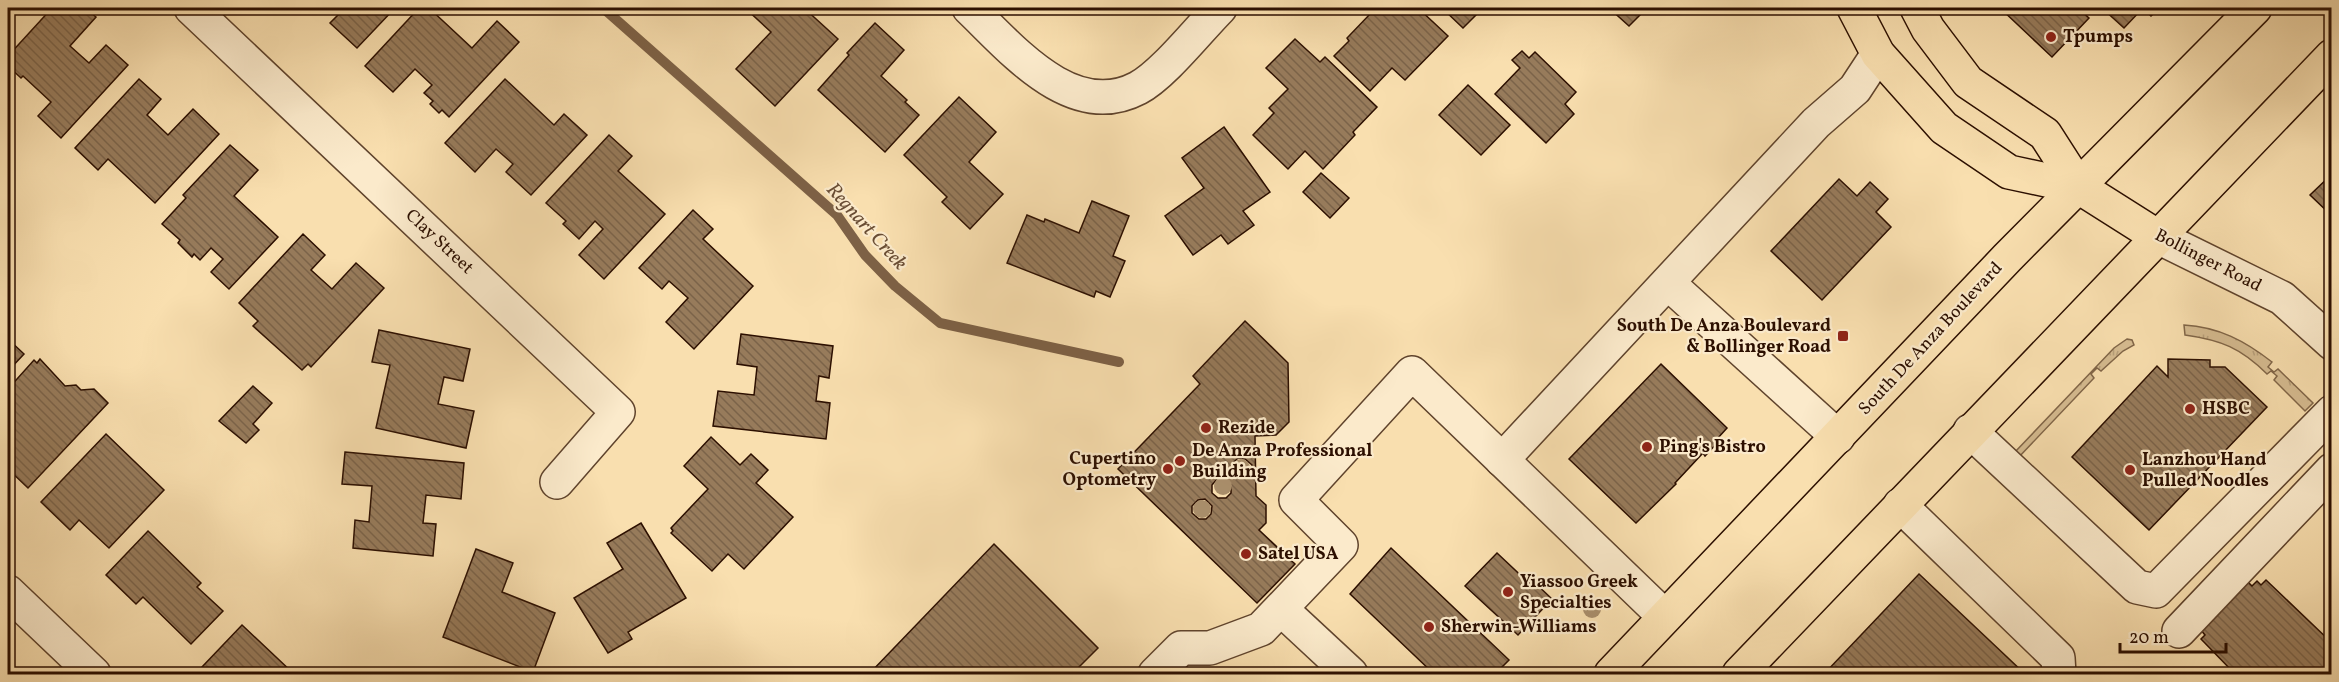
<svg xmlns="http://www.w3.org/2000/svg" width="2339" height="682" font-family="Vollkorn,serif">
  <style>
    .grass { fill: url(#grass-tufts); stroke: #816648; stroke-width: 1.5 }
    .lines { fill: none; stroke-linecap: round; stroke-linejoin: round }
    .stream { stroke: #7d6146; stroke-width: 10 }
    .building { fill: url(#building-back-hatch); stroke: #2c0f00; stroke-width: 1.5; fill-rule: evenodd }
    .minor-casing { stroke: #5f432c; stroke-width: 36 }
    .major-casing { stroke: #2c0f00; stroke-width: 36 }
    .minor { stroke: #fbeacb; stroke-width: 33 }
    .major { stroke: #f9dfaf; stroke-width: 33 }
    .tree { fill: #a98e6b }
    .poi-dot { fill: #8f2418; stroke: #fbeacb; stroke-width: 2 }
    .labels { text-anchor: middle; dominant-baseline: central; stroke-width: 4.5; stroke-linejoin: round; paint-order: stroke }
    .poi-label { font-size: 18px; font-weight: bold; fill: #2c0f00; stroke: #fbeacb; text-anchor: start }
    .street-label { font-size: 18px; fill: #2c0f00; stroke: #fbeacb }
    .water-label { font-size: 20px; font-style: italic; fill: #694d34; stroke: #fbeacb }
  </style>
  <defs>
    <pattern id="grass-tufts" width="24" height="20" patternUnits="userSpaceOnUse" patternTransform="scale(1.5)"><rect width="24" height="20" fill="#d6bc91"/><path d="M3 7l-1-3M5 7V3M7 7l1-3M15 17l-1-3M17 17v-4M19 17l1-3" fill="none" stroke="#b8a07b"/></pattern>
    <pattern id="building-back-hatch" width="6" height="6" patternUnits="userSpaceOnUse" patternTransform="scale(1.5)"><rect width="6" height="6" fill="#977b5b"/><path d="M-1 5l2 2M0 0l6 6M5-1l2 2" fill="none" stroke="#7b6349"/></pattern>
  </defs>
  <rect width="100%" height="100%" fill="#f9dfaf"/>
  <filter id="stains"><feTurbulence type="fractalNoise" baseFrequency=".00333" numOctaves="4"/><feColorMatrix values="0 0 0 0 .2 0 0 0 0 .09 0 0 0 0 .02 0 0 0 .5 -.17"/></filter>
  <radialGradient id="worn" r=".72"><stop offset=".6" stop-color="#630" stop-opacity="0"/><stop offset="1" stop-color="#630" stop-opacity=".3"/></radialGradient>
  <g class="grass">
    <path d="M 2184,325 C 2219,327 2245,341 2272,362 L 2268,367 L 2274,372 L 2278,369 L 2313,403 L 2305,411 L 2274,380 L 2277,376 L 2271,371 L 2267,374 C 2241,348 2221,340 2185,335 Z"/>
    <path d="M 2127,339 L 2132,340 L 2134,345 L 2123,351 L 2101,371 L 2097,368 L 2091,374 L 2094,378 L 2017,459 L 2015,452 L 2114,348 Z"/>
  </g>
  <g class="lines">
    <path class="stream" d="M 603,8 L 837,215 L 865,255 L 895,286 L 940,323 L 1119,362"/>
  </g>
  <g class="building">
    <path d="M 52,8 L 85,8 L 96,17 L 70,46 L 89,63 L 106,45 L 128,65 L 61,138 L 38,116 L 51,102 L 23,76 L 21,78 L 8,66 L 8,56 Z"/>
    <path d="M 345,8 L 395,8 L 357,48 L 330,23 Z"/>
    <path d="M 419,8 L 429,8 L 472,48 L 497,21 L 519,42 L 449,117 L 442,110 L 439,113 L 430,104 L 433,101 L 424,93 L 432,85 L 415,69 L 393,92 L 365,66 Z"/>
    <path d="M 745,8 L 804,8 L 838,39 L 775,106 L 736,69 L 771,32 Z"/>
    <path d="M 1366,8 L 1418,8 L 1448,36 L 1405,80 L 1392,68 L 1370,91 L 1334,56 L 1349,41 L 1347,38 L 1372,12 Z"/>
    <path d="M 1442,8 L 1483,8 L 1463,28 Z"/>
    <path d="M 1609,8 L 1647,8 L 1629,26 Z"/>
    <path d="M 2000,8 L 2078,8 L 2089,18 L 2052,57 Z"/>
    <path d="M 2102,8 L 2160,8 L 2151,16 L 2143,8 L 2124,28 Z"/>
    <path d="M 875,23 L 904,50 L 881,76 L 907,100 L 905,102 L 919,115 L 885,152 L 818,90 L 849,55 L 847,53 Z"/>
    <path d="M 1295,39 L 1320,62 L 1325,57 L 1377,107 L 1353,132 L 1355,135 L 1323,169 L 1305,151 L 1288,169 L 1253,135 L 1274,113 L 1269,108 L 1288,89 L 1266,68 Z"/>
    <path d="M 1522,51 L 1529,58 L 1535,52 L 1576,92 L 1565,104 L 1574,114 L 1546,143 L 1495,94 L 1520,68 L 1512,60 Z"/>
    <path d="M 139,79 L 161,99 L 147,115 L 168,135 L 193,109 L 219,134 L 155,203 L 108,159 L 98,170 L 75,148 Z"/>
    <path d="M 505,79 L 554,125 L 564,114 L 587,135 L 531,195 L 506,172 L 513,164 L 496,149 L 475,172 L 445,143 Z"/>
    <path d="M 1468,85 L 1510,125 L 1481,155 L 1439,115 Z"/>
    <path d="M 959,97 L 996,132 L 969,162 L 1003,194 L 970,229 L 942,202 L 947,197 L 904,155 Z"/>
    <path d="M 1224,127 L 1270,192 L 1243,211 L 1254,225 L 1228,244 L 1221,235 L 1193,255 L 1165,216 L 1204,188 L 1182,158 Z"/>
    <path d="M 609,135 L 632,156 L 618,171 L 665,214 L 604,279 L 579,255 L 603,229 L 595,221 L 579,239 L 563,224 L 566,221 L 546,203 Z"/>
    <path d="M 230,145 L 258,170 L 234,196 L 278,237 L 229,289 L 211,272 L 223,259 L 211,248 L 200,260 L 194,254 L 192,257 L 178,243 L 180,240 L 162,224 L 186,198 L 183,195 Z"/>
    <path d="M 1321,173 L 1349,198 L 1330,218 L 1303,192 Z"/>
    <path d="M 2332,174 L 2332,216 L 2310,195 Z"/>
    <path d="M 1839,179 L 1857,196 L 1870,182 L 1888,199 L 1876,212 L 1891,227 L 1822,300 L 1771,251 Z"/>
    <path d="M 1092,201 L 1129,216 L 1113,256 L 1125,261 L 1110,297 L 1096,291 L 1094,297 L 1007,263 L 1027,215 L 1044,222 L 1045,219 L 1079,233 Z"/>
    <path d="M 693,210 L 713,229 L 703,239 L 753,286 L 694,349 L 666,322 L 688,298 L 669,281 L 662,289 L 639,268 Z"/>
    <path d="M 303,234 L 325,255 L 311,270 L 332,289 L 356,263 L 384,288 L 311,367 L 308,364 L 302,370 L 253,326 L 258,321 L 239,303 Z"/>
    <path d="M 1245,321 L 1288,363 L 1289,422 L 1276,435 L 1255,436 L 1256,496 L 1266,505 L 1266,523 L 1259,530 L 1295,564 L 1257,603 L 1118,469 L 1200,384 L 1193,376 ZM 1238,458 L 1245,459 L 1252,465 L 1251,473 L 1246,478 L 1238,478 L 1232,473 L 1232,464 ZM 1225,478 L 1231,485 L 1231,493 L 1226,498 L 1218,498 L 1212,493 L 1212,485 L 1217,479 ZM 1205,499 L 1212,506 L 1211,514 L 1206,519 L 1199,519 L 1192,513 L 1192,506 L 1198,500 Z"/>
    <path d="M 379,330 L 470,349 L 463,381 L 444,377 L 438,404 L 474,411 L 466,448 L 376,428 L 390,365 L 372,362 Z"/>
    <path d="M 741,334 L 833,346 L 829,378 L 819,376 L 816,401 L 830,403 L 826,439 L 713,426 L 718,391 L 754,395 L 757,367 L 737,364 Z"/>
    <path d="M 8,339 L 24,354 L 8,371 Z"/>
    <path d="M 40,359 L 65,386 L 76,385 L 81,390 L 94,389 L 108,403 L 28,488 L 8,469 L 8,389 L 34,360 L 37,363 Z"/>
    <path d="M 2168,359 L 2210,360 L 2210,367 L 2225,367 L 2267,407 L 2149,530 L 2072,457 L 2157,366 L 2168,377 Z"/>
    <path d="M 1661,364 L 1727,428 L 1717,439 L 1719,441 L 1705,456 L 1703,453 L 1675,483 L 1676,484 L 1636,523 L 1569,459 Z"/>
    <path d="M 253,386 L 272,403 L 253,424 L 259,430 L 246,443 L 219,421 Z"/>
    <path d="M 106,434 L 164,490 L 109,548 L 79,520 L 70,530 L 41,502 Z"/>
    <path d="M 711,437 L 740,465 L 751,454 L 768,470 L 756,483 L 793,517 L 744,569 L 728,554 L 712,571 L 671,533 L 673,531 L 671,528 L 708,489 L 684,466 Z"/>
    <path d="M 345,452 L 464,463 L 461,499 L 426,495 L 423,523 L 436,524 L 433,556 L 353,548 L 355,520 L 369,522 L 372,486 L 342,484 Z"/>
    <path d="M 641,523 L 686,598 L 628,632 L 632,639 L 608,653 L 574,598 L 623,569 L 607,543 Z"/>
    <path d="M 148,531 L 201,583 L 197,587 L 223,611 L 191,644 L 143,597 L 136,604 L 106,575 Z"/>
    <path d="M 994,544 L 1098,648 L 1072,674 L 869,674 Z"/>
    <path d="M 1391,548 L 1509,660 L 1495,674 L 1434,674 L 1350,594 Z"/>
    <path d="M 476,549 L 513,563 L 502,592 L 555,613 L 533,672 L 443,637 Z"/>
    <path d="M 1497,553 L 1529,583 L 1532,580 L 1552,599 L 1518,635 L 1465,586 Z"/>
    <path d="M 1919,574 L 2025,674 L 1824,674 Z"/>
    <path d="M 2266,580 L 2332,643 L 2332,674 L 2235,674 L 2201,639 L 2205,635 L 2200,629 L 2247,581 L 2252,586 L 2257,581 L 2261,585 Z"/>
    <path d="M 242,625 L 294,674 L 210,674 L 202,667 Z"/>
  </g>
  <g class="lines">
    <defs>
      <g id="minor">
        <path d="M 191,8 L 618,412 L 557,482"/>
        <path d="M 969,8 C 1011,48 1072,123 1138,88 C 1163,75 1199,29 1220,8"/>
        <path d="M 2158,237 L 2282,298 L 2332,343"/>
        <path d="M 1668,283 L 1838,437"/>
        <path d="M 1970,431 L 2137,587 L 2156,591 L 2332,412"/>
        <path d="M 1502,460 L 1816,123 L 1855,89 L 1878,54"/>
        <path d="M 1900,505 L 2058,658 L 2059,674"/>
        <path d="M 8,592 L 94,674"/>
        <path d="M 1281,609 L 1351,674"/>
        <path d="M 2179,631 L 2332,470"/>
        <path d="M 1155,674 L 1181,648 L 1210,648 L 1261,629 L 1341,545 L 1296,500 L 1412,373 L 1664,616"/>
      </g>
      <g id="major">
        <path d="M 1854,8 L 1878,54 L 1944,128 L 2009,172 L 2079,187 L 2158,237"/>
        <path d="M 1917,8 L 1928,29 L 1968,82 L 2045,134 L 2079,187"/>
        <path d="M 1611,674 L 2007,258 L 2255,8"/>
        <path d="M 1739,674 L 2332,56"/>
      </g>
    </defs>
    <use href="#minor" class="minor-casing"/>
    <use href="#major" class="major-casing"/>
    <use href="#minor" class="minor"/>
    <use href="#major" class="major"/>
  </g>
  <g class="tree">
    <circle cx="1241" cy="468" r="9"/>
    <circle cx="1223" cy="486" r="9"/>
    <circle cx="1202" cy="509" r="9"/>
    <circle cx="1592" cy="609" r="9"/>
  </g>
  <g class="poi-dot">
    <circle cx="2051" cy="37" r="6"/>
    <rect x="1837" y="330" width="12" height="12" rx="3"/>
    <circle cx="2190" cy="409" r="6"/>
    <circle cx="1206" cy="428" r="6"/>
    <circle cx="1647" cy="447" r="6"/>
    <circle cx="1180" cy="461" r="6"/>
    <circle cx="1168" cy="469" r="6"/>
    <circle cx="2130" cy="470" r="6"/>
    <circle cx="1246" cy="554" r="6"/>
    <circle cx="1508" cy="592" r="6"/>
    <circle cx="1429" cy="627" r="6"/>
  </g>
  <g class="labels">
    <g class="poi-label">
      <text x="2063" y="37">Tpumps</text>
      <text x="1831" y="326" text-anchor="end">South De Anza Boulevard<tspan x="1831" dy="21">&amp; Bollinger Road</tspan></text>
      <text x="2202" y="409">HSBC</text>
      <text x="1218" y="428">Rezide</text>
      <text x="1659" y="447">Ping's Bistro</text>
      <text x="1192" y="451">De Anza Professional<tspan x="1192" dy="21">Building</tspan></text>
      <text x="1156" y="459" text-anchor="end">Cupertino<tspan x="1156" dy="21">Optometry</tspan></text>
      <text x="2142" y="460">Lanzhou Hand<tspan x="2142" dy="21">Pulled Noodles</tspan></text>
      <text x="1258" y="554">Satel USA</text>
      <text x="1520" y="582">Yiassoo Greek<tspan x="1520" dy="21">Specialties</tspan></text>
      <text x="1441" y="627">Sherwin-Williams</text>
    </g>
    <g class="street-label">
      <text transform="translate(439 242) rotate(43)">Clay Street</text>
      <text transform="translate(2208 261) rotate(27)">Bollinger Road</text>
      <text transform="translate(1931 339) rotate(-47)">South De Anza Boulevard</text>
    </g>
    <g class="water-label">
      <text transform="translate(866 227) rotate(48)">Regnart Creek</text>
    </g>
  </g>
  <rect width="2339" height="682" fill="none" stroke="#f9dfaf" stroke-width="30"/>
  <rect x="9" y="9" width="2321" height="664" fill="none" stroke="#2c0f00" stroke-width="3"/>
  <rect x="15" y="15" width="2309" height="652" fill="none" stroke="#2c0f00" stroke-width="1.5"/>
  <path d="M2120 643v9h106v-9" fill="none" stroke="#2c0f00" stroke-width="3"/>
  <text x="2129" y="643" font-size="18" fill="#2c0f00" stroke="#fbeacb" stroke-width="4.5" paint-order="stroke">20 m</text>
  <rect width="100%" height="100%" filter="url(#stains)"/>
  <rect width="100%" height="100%" fill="url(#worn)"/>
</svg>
